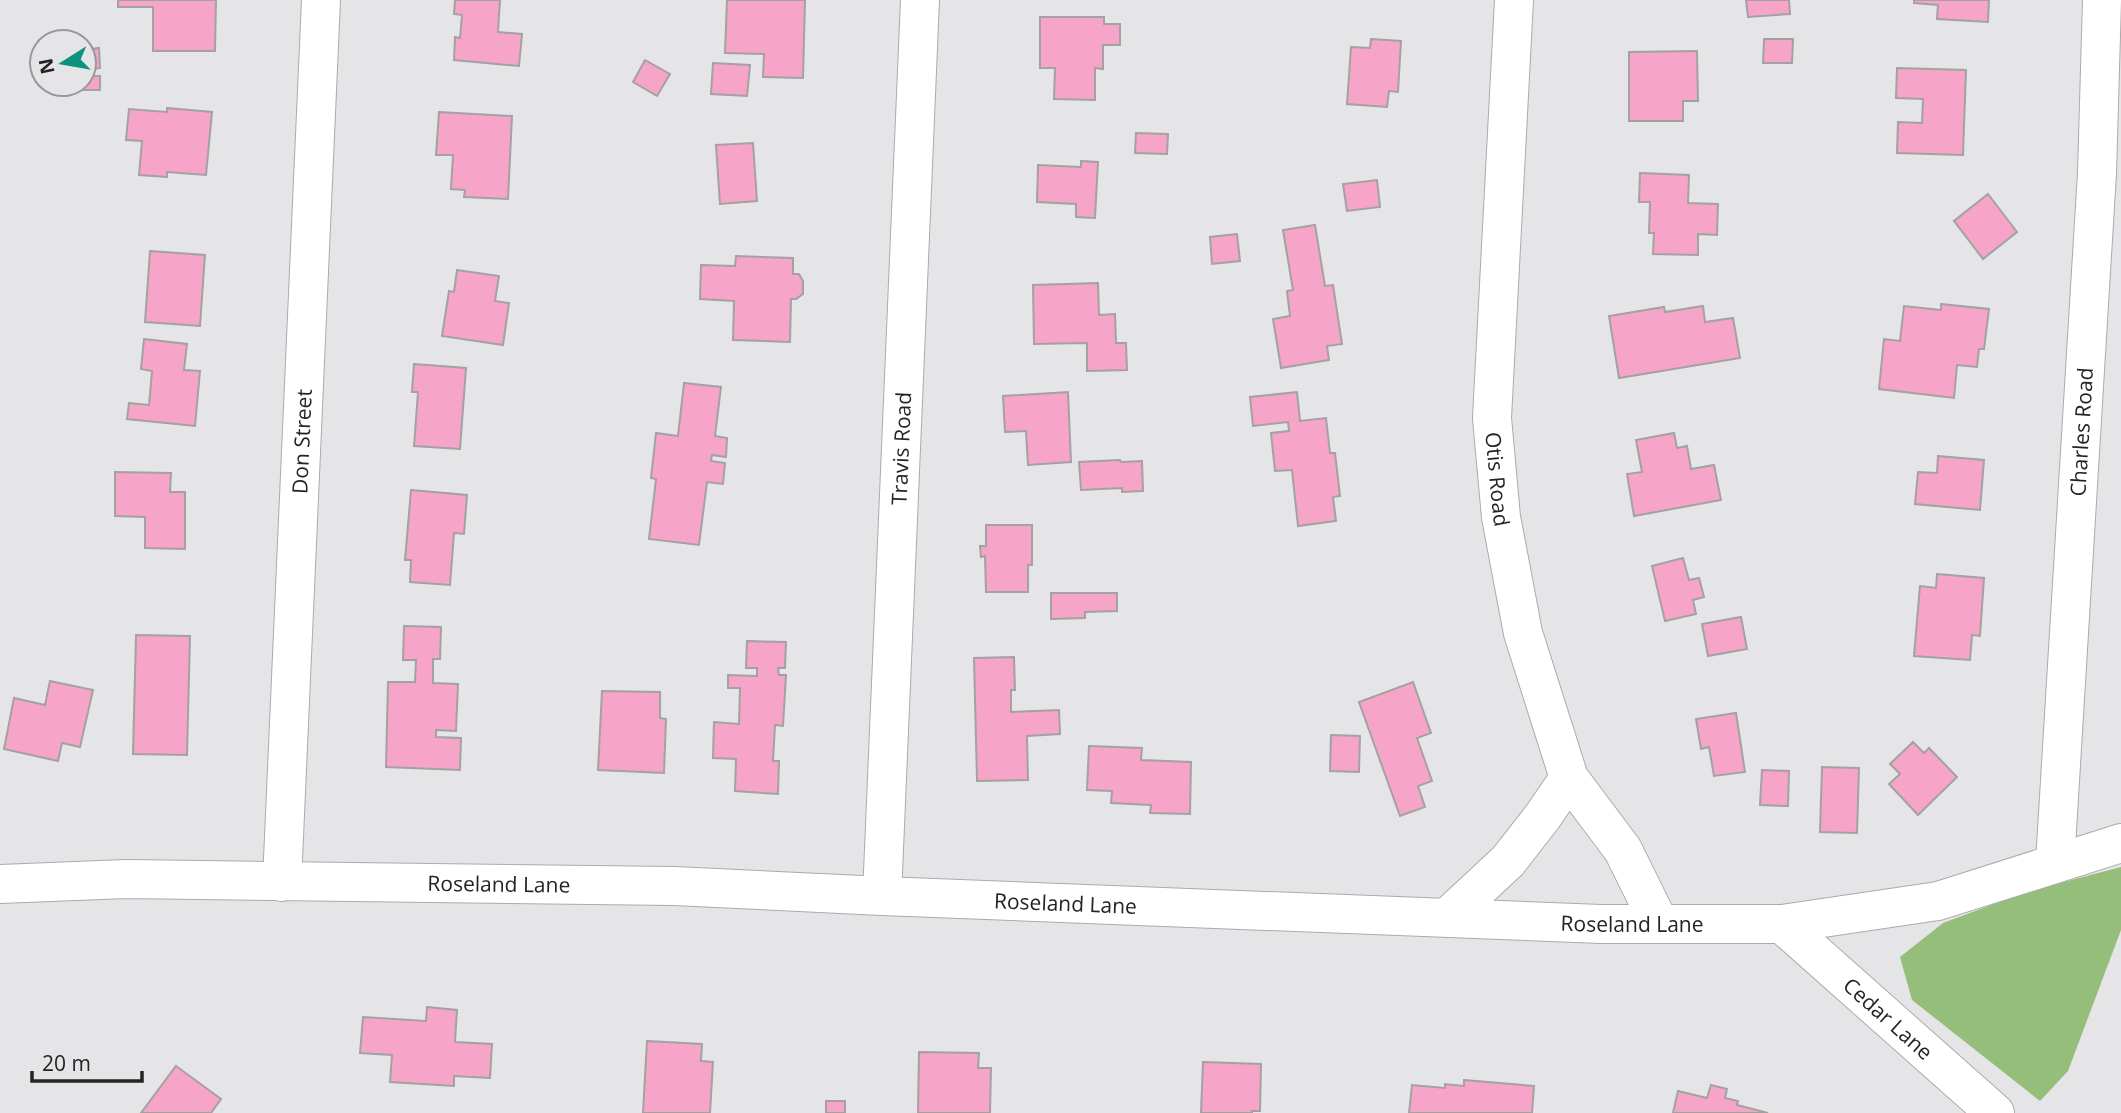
<svg xmlns="http://www.w3.org/2000/svg" width="2121" height="1113" font-family="'Open Sans',sans-serif">
  <style>
    .forest { fill: #94be79 }
    .building { fill: #f6a5c8; stroke: #a3a1a2; stroke-width: 2 }
    .lines { fill: none; stroke-linecap: round; stroke-linejoin: round }
    .minor-casing { stroke: #ababae; stroke-width: 40 }
    .minor { stroke: #fff; stroke-width: 38 }
    .labels { text-anchor: middle; dominant-baseline: central; stroke-width: 6; stroke-linejoin: round; paint-order: stroke }
    .street-label { font-size: 21px; fill: #242425; stroke: #e5e5e8 }
  </style>
  <rect width="100%" height="100%" fill="#e5e5e8"/>
  <path class="forest" d="M 2121,867 L 2121,930 L 2068,1071 L 2040,1101 L 1912,1000 L 1900,957 L 1943,923 L 2029,891 Z"/>
  <g class="building">
    <path d="M 118,0 L 216,0 L 215,51 L 153,51 L 153,7 L 118,7 Z"/>
    <path d="M 455,0 L 500,0 L 498,32 L 522,34 L 519,66 L 454,60 L 455,37 L 460,38 L 462,15 L 454,14 Z"/>
    <path d="M 727,0 L 805,0 L 803,78 L 763,77 L 764,54 L 725,53 Z"/>
    <path d="M 1746,0 L 1789,0 L 1790,14 L 1748,17 Z"/>
    <path d="M 1914,0 L 1989,0 L 1988,22 L 1937,19 L 1938,5 L 1914,3 Z"/>
    <path d="M 1040,17 L 1104,17 L 1104,24 L 1120,24 L 1120,45 L 1103,45 L 1103,69 L 1095,68 L 1095,100 L 1054,99 L 1055,68 L 1040,68 Z"/>
    <path d="M 1371,39 L 1401,41 L 1398,92 L 1389,91 L 1387,107 L 1347,104 L 1351,47 L 1370,48 Z"/>
    <path d="M 1764,39 L 1793,39 L 1792,63 L 1763,63 Z"/>
    <path d="M 99,48 L 100,68 L 84,69 L 84,50 Z"/>
    <path d="M 1697,51 L 1698,101 L 1683,101 L 1683,121 L 1629,121 L 1629,52 Z"/>
    <path d="M 645,60 L 670,74 L 657,96 L 633,82 Z"/>
    <path d="M 713,63 L 750,65 L 747,96 L 711,94 Z"/>
    <path d="M 1897,68 L 1966,70 L 1963,155 L 1897,153 L 1898,122 L 1922,123 L 1923,99 L 1896,98 Z"/>
    <path d="M 84,76 L 100,76 L 100,90 L 75,90 L 75,84 L 84,84 Z"/>
    <path d="M 167,108 L 212,112 L 206,175 L 167,172 L 167,177 L 139,175 L 142,141 L 126,140 L 129,109 L 167,112 Z"/>
    <path d="M 439,112 L 512,116 L 508,199 L 464,197 L 465,190 L 451,189 L 453,155 L 436,155 Z"/>
    <path d="M 1136,133 L 1168,134 L 1167,154 L 1135,153 Z"/>
    <path d="M 753,143 L 757,201 L 720,204 L 716,145 Z"/>
    <path d="M 1081,161 L 1098,162 L 1095,218 L 1076,217 L 1076,204 L 1037,202 L 1038,165 L 1081,167 Z"/>
    <path d="M 1640,173 L 1689,175 L 1688,203 L 1718,204 L 1717,235 L 1698,234 L 1698,255 L 1653,254 L 1654,233 L 1649,233 L 1650,202 L 1639,202 Z"/>
    <path d="M 1377,180 L 1380,207 L 1347,211 L 1343,184 Z"/>
    <path d="M 1988,194 L 2017,232 L 1983,259 L 1954,221 Z"/>
    <path d="M 1315,225 L 1325,286 L 1333,285 L 1342,344 L 1327,346 L 1329,360 L 1281,368 L 1273,319 L 1290,316 L 1287,291 L 1293,290 L 1283,230 Z"/>
    <path d="M 1237,234 L 1240,261 L 1212,264 L 1210,237 Z"/>
    <path d="M 150,251 L 205,255 L 200,326 L 145,322 Z"/>
    <path d="M 736,256 L 793,258 L 793,274 L 799,274 L 803,281 L 803,294 L 796,299 L 791,299 L 790,342 L 733,340 L 734,301 L 700,299 L 701,265 L 735,266 Z"/>
    <path d="M 457,270 L 499,276 L 495,301 L 509,303 L 503,345 L 442,336 L 449,291 L 454,292 Z"/>
    <path d="M 1098,283 L 1099,315 L 1115,314 L 1116,343 L 1126,343 L 1127,370 L 1087,371 L 1087,343 L 1034,344 L 1033,285 Z"/>
    <path d="M 1941,304 L 1989,309 L 1984,349 L 1979,349 L 1977,367 L 1957,365 L 1954,398 L 1879,389 L 1884,339 L 1900,341 L 1904,306 L 1941,310 Z"/>
    <path d="M 1703,306 L 1705,322 L 1733,318 L 1740,358 L 1619,378 L 1609,316 L 1664,307 L 1665,312 Z"/>
    <path d="M 144,339 L 187,344 L 184,370 L 200,371 L 195,426 L 127,419 L 129,403 L 149,405 L 152,371 L 141,369 Z"/>
    <path d="M 414,364 L 466,368 L 460,449 L 414,446 L 418,392 L 412,392 Z"/>
    <path d="M 684,383 L 721,387 L 715,436 L 727,438 L 726,457 L 712,455 L 711,461 L 725,463 L 723,484 L 707,482 L 699,545 L 649,539 L 656,479 L 651,478 L 656,433 L 678,436 Z"/>
    <path d="M 1068,392 L 1071,462 L 1028,465 L 1026,431 L 1005,432 L 1003,396 Z"/>
    <path d="M 1297,392 L 1300,421 L 1326,418 L 1330,453 L 1335,453 L 1340,496 L 1333,497 L 1336,521 L 1298,526 L 1292,470 L 1275,471 L 1271,433 L 1289,431 L 1288,422 L 1253,426 L 1250,397 Z"/>
    <path d="M 1674,433 L 1677,448 L 1687,446 L 1691,469 L 1714,465 L 1721,500 L 1634,516 L 1627,474 L 1642,472 L 1636,440 Z"/>
    <path d="M 1938,456 L 1984,460 L 1980,510 L 1915,504 L 1918,472 L 1937,473 Z"/>
    <path d="M 1120,460 L 1121,462 L 1142,461 L 1143,491 L 1122,492 L 1122,488 L 1081,490 L 1079,462 Z"/>
    <path d="M 115,472 L 171,473 L 170,492 L 185,492 L 185,549 L 145,548 L 145,517 L 115,516 Z"/>
    <path d="M 411,490 L 467,495 L 464,534 L 454,533 L 450,585 L 410,582 L 411,560 L 405,560 Z"/>
    <path d="M 986,525 L 1032,525 L 1032,565 L 1028,565 L 1028,592 L 986,592 L 985,556 L 981,557 L 980,546 L 986,546 Z"/>
    <path d="M 1683,558 L 1689,580 L 1699,578 L 1704,597 L 1693,600 L 1696,614 L 1665,621 L 1652,566 Z"/>
    <path d="M 1937,574 L 1984,578 L 1980,636 L 1972,635 L 1970,660 L 1914,656 L 1920,586 L 1936,588 Z"/>
    <path d="M 1051,593 L 1117,593 L 1117,611 L 1085,612 L 1085,618 L 1051,619 Z"/>
    <path d="M 1741,617 L 1747,649 L 1708,656 L 1702,624 Z"/>
    <path d="M 404,626 L 441,627 L 440,659 L 433,659 L 433,683 L 458,684 L 456,731 L 436,730 L 436,737 L 461,738 L 460,770 L 386,767 L 388,682 L 415,682 L 416,660 L 403,660 Z"/>
    <path d="M 136,635 L 190,636 L 187,755 L 133,754 Z"/>
    <path d="M 747,641 L 786,642 L 785,668 L 778,668 L 779,675 L 786,675 L 783,726 L 775,725 L 773,761 L 779,761 L 778,794 L 735,791 L 736,759 L 713,758 L 714,722 L 739,724 L 740,688 L 728,688 L 728,675 L 757,676 L 757,668 L 746,668 Z"/>
    <path d="M 1014,657 L 1015,690 L 1011,690 L 1011,712 L 1059,710 L 1060,734 L 1027,736 L 1028,780 L 977,781 L 974,658 Z"/>
    <path d="M 50,681 L 93,690 L 80,747 L 62,743 L 58,761 L 4,749 L 14,698 L 45,705 Z"/>
    <path d="M 1413,682 L 1431,733 L 1417,738 L 1432,781 L 1418,786 L 1425,807 L 1400,816 L 1359,702 Z"/>
    <path d="M 602,691 L 660,692 L 660,718 L 666,719 L 664,773 L 598,770 Z"/>
    <path d="M 1736,713 L 1745,772 L 1714,776 L 1709,747 L 1701,749 L 1696,719 Z"/>
    <path d="M 1331,735 L 1360,736 L 1359,772 L 1330,771 Z"/>
    <path d="M 1913,742 L 1924,753 L 1929,748 L 1957,777 L 1918,815 L 1889,784 L 1900,774 L 1890,764 Z"/>
    <path d="M 1089,746 L 1142,748 L 1141,760 L 1191,762 L 1190,814 L 1150,813 L 1151,805 L 1111,803 L 1112,791 L 1087,790 Z"/>
    <path d="M 1822,767 L 1859,768 L 1857,833 L 1820,832 Z"/>
    <path d="M 1762,770 L 1789,771 L 1788,806 L 1760,805 Z"/>
    <path d="M 427,1007 L 457,1010 L 455,1042 L 492,1044 L 490,1078 L 454,1076 L 454,1086 L 390,1082 L 392,1055 L 360,1053 L 363,1017 L 426,1021 Z"/>
    <path d="M 647,1041 L 702,1044 L 701,1061 L 713,1062 L 710,1113 L 643,1113 Z"/>
    <path d="M 919,1052 L 979,1053 L 978,1068 L 991,1068 L 990,1113 L 918,1113 Z"/>
    <path d="M 1203,1062 L 1261,1064 L 1260,1111 L 1252,1111 L 1252,1113 L 1201,1113 Z"/>
    <path d="M 176,1066 L 221,1099 L 211,1113 L 141,1113 Z"/>
    <path d="M 1464,1080 L 1534,1086 L 1532,1113 L 1409,1113 L 1412,1085 L 1445,1088 L 1445,1084 L 1464,1086 Z"/>
    <path d="M 1711,1085 L 1727,1089 L 1725,1098 L 1738,1101 L 1737,1105 L 1768,1113 L 1673,1113 L 1678,1091 L 1707,1098 Z"/>
    <rect x="826" y="1101" width="19" height="12"/>
  </g>
  <g class="lines">
    <defs>
      <g id="minor">
        <path id="s1" d="M 1514,0 L 1492,418 L 1501,517 L 1523,633 L 1569,778 L 1623,850 L 1659,923"/>
        <path id="s2" d="M 2055,863 L 2097,173 L 2102,0"/>
        <path id="s3" d="M 282,882 L 321,0"/>
        <path id="s4" d="M 0,884 L 126,879 L 674,886 L 882,896 L 1601,924 L 1782,924 L 1938,901 L 2121,843"/>
        <path id="s5" d="M 882,896 L 920,0"/>
        <path d="M 1449,916 L 1508,861 L 1543,816 L 1569,778"/>
        <path id="s6" d="M 1782,924 L 1995,1113"/>
      </g>
    </defs>
    <use href="#minor" class="minor-casing"/>
    <use href="#minor" class="minor"/>
  </g>
  <g class="labels">
    <g class="street-label">
      <text stroke="none"><textPath href="#s2" startOffset="432">Charles Road</textPath></text>
      <text stroke="none"><textPath href="#s3" startOffset="441">Don Street</textPath></text>
      <text stroke="none"><textPath href="#s5" startOffset="448">Travis Road</textPath></text>
      <text stroke="none"><textPath href="#s1" startOffset="480">Otis Road</textPath></text>
      <text stroke="none"><textPath href="#s4" startOffset="499">Roseland Lane</textPath></text>
      <text stroke="none"><textPath href="#s4" startOffset="1066">Roseland Lane</textPath></text>
      <text stroke="none"><textPath href="#s4" startOffset="1633">Roseland Lane</textPath></text>
      <text stroke="none"><textPath href="#s6" startOffset="142">Cedar Lane</textPath></text>
    </g>
  </g>
  <g transform="translate(63 63) rotate(259)"><circle r="33" fill="#e5e5e8" stroke="#98989a" stroke-width="2"/>
  <path d="M0-5L12 26L0 18L-12 26Z" fill="#0b937d"/>
  <text y="-10" font-size="19" font-weight="bold" text-anchor="middle" fill="#242425">N</text>
  </g>
  <path d="M32 1071v10h110v-10" fill="none" stroke="#242425" stroke-width="3.5"/>
  <text x="42" y="1071" font-size="21" fill="#242425" stroke="#e5e5e8" stroke-width="5" paint-order="stroke">20 m</text>
</svg>
